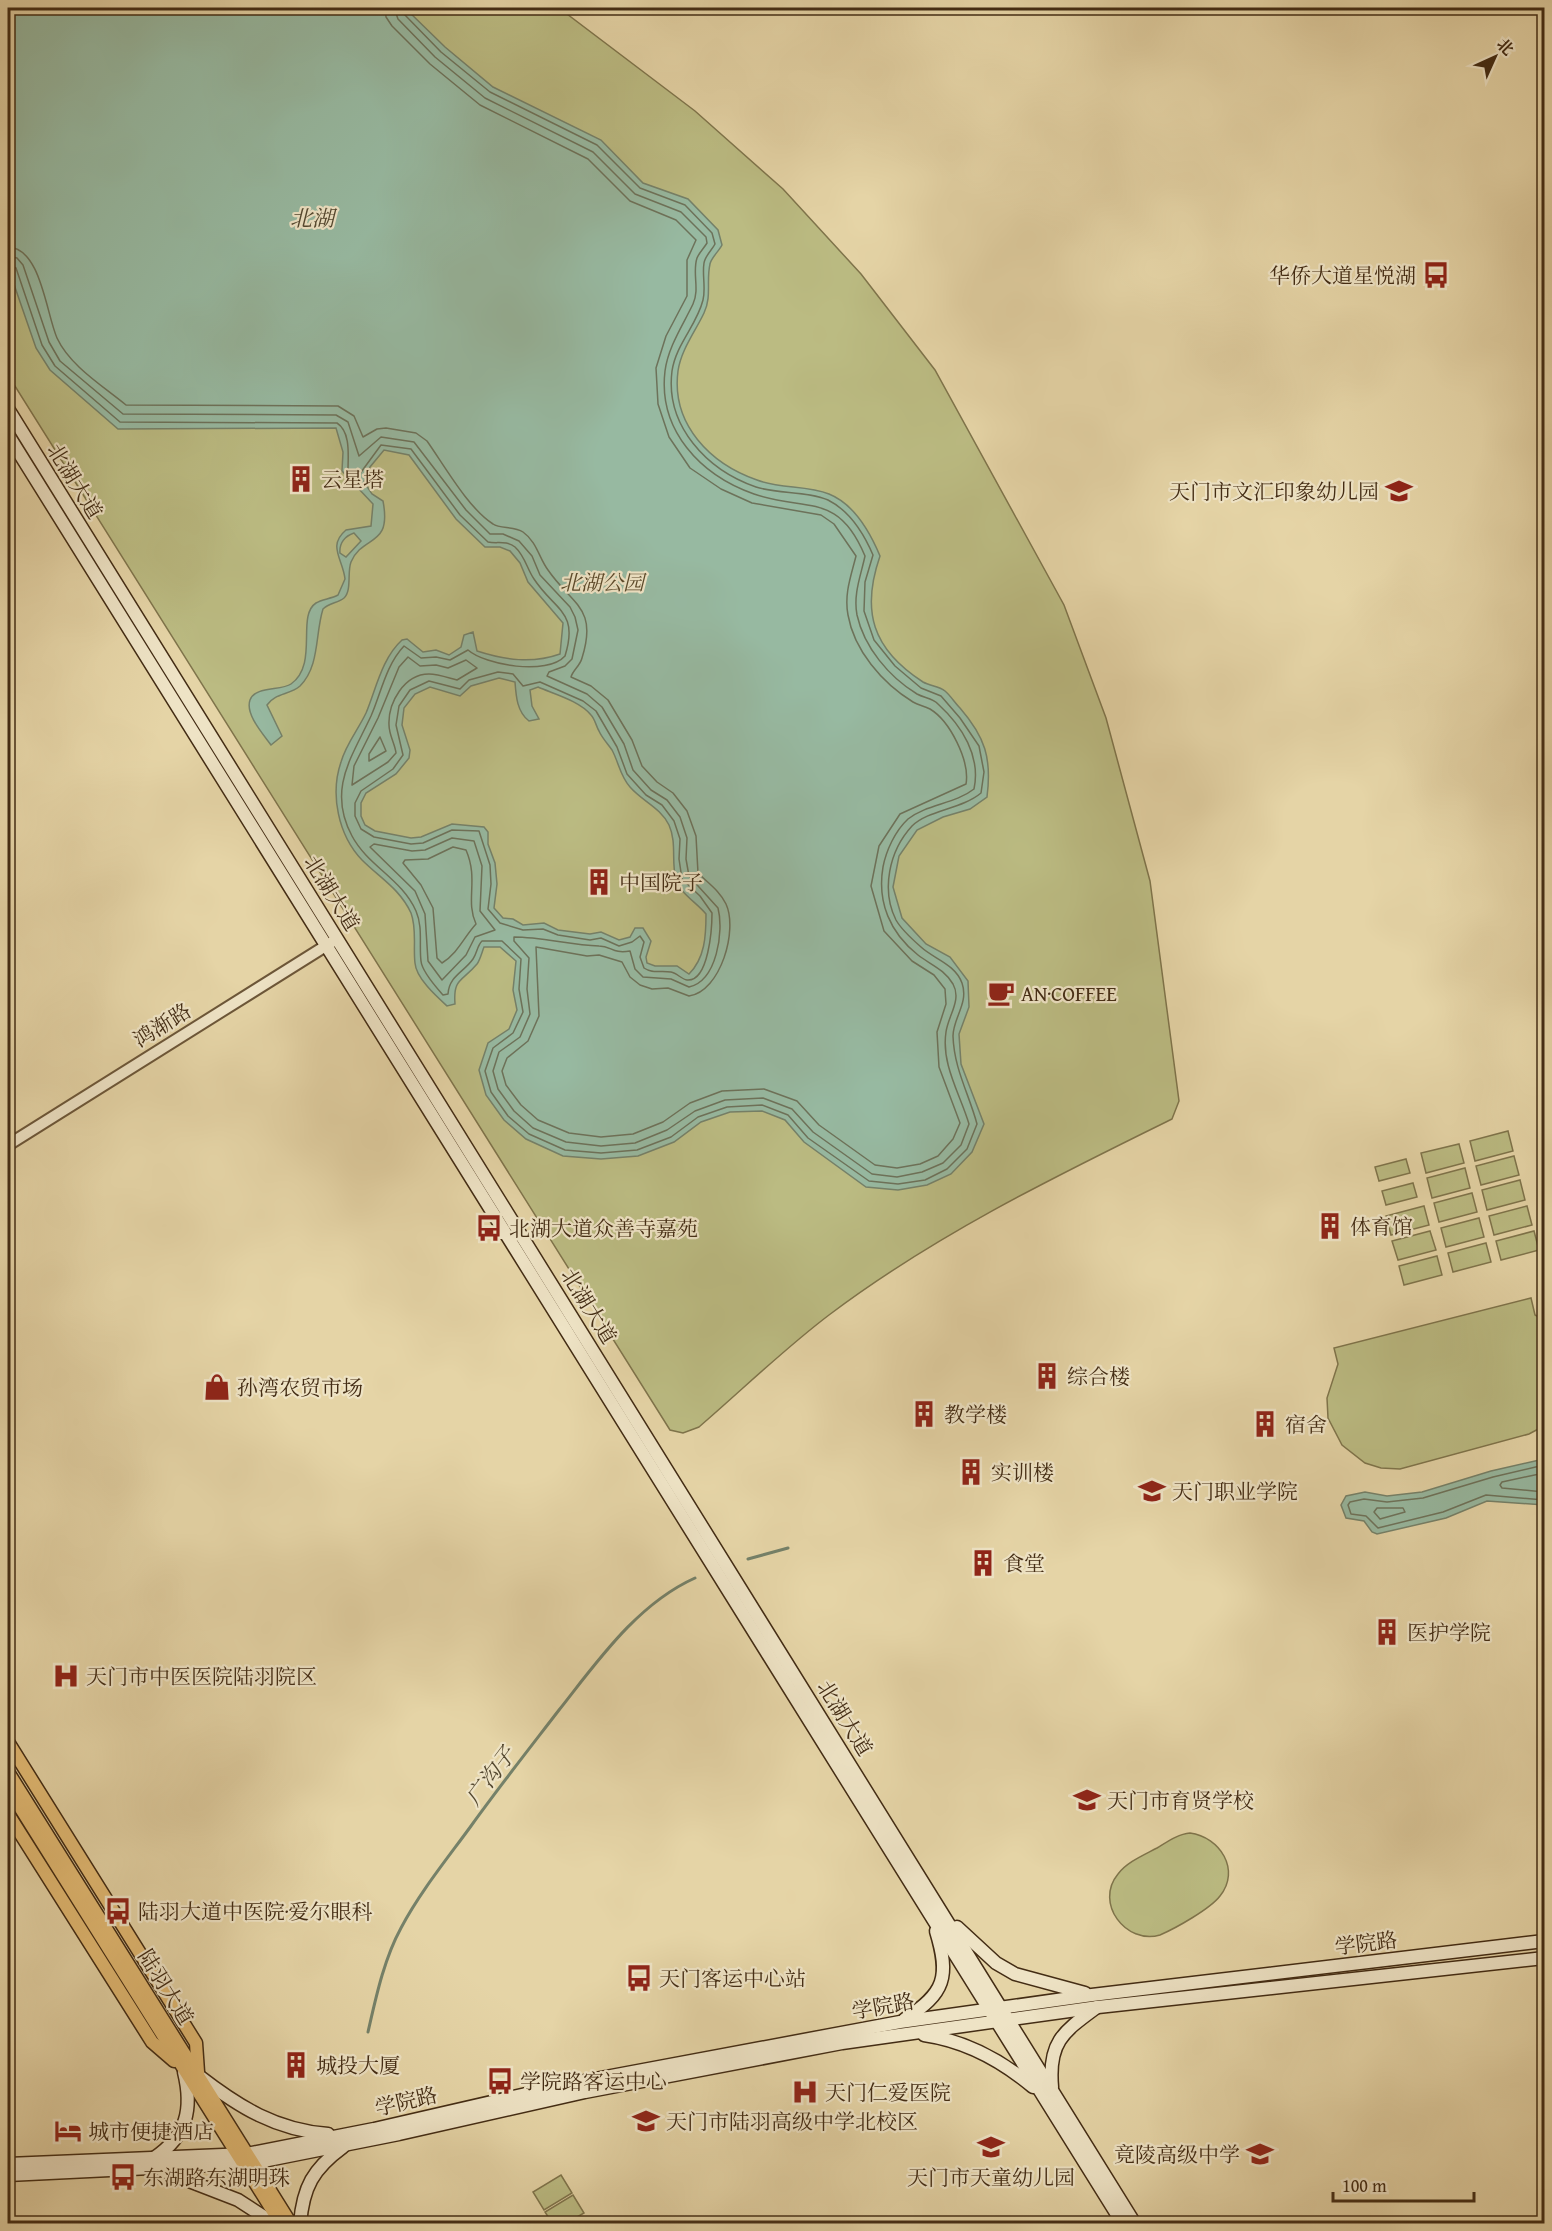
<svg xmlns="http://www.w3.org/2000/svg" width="1552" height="2231" font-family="'Gentium Book Plus','Noto Serif SC',serif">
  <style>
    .green { fill: #bbbb82; stroke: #7f744b; stroke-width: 1.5 }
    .water { fill: #97b9a1; stroke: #758169; stroke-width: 1.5; fill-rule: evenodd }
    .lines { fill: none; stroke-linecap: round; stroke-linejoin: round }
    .shore { stroke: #6d725a; stroke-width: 1.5 }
    .stream { stroke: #758169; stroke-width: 3 }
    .tertiary-casing { stroke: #6c5638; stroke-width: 14 }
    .secondary-casing { stroke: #432c14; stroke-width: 15 }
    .primary-casing { stroke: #432c14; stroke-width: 15 }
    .tertiary { stroke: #eee3c5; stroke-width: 10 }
    .secondary { stroke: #eee3c5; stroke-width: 12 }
    .primary { stroke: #e2ba73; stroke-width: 12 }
    .labels { text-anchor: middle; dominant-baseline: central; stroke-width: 4.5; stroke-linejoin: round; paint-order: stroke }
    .poi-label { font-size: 21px; fill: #432c14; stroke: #eee3c5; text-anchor: start }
    .street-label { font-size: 21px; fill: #432c14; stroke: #eee3c5 }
    .park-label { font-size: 21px; font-style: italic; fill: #5b492a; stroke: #eee3c5 }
    .water-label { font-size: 22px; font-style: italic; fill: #544830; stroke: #eee3c5 }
  </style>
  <rect width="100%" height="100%" fill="#e5d4a6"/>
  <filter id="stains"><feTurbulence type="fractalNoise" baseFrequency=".00333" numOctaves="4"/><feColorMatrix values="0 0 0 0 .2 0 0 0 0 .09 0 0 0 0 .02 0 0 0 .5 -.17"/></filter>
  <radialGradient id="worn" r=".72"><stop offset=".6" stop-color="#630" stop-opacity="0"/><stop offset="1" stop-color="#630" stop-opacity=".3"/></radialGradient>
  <g class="green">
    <path d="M 8,8 L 559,8 L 695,111 L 783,189 L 861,274 L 935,370 L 1064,605 L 1106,718 L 1150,881 L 1179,1101 L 1172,1119 C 1054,1177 935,1235 829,1315 C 784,1349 742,1390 699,1427 L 683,1433 L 670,1430 L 8,375 Z"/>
    <path d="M 1508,1131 L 1513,1151 L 1475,1161 L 1470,1141 Z"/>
    <path d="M 1459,1144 L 1464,1163 L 1426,1173 L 1421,1153 Z"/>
    <path d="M 1514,1156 L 1519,1175 L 1481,1185 L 1476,1166 Z"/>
    <path d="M 1406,1159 L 1410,1173 L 1379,1181 L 1375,1167 Z"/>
    <path d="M 1465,1168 L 1470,1188 L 1432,1198 L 1427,1178 Z"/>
    <path d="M 1520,1180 L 1525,1200 L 1487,1210 L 1482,1190 Z"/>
    <path d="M 1413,1183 L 1417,1197 L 1386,1205 L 1382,1191 Z"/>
    <path d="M 1472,1193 L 1477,1212 L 1439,1222 L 1434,1203 Z"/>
    <path d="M 1424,1206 L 1429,1225 L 1391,1235 L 1386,1216 Z"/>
    <path d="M 1527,1206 L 1532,1225 L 1494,1235 L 1489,1216 Z"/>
    <path d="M 1479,1218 L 1484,1237 L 1446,1247 L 1441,1228 Z"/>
    <path d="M 1430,1231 L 1436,1250 L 1398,1260 L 1392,1241 Z"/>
    <path d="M 1534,1231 L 1539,1250 L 1501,1260 L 1496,1241 Z"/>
    <path d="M 1486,1243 L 1491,1262 L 1453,1272 L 1448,1253 Z"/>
    <path d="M 1437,1256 L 1442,1275 L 1404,1285 L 1399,1266 Z"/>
    <path d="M 1531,1298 L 1535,1315 L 1544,1320 L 1544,1426 L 1529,1434 L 1400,1469 L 1381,1468 L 1365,1463 L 1342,1445 L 1328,1418 L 1327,1398 L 1338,1364 L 1334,1348 Z"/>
    <path d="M 1190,1833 C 1220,1837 1241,1870 1220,1896 C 1210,1909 1176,1928 1160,1935 C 1126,1945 1094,1903 1118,1874 C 1127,1862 1144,1855 1157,1848 C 1167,1842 1178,1834 1190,1833 Z"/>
    <path d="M 561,2175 L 572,2193 L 544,2210 L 533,2192 Z"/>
    <path d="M 573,2195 L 584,2213 L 567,2223 L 552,2223 L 545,2212 Z"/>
  </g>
  <g class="water">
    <path d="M 8,8 L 405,8 L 445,47 L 493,87 L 601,140 L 643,183 L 688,199 L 718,230 L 722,245 C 719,251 711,258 710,264 C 706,281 712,296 704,313 C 695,332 681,350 678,371 C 671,425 711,464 757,480 C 780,489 807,485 829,494 C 854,504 870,532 880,556 C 861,611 872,649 923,682 C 930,686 939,686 945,691 C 950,695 955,703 960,708 C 985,737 992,758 987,797 L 970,809 L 943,817 L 917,830 L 899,856 L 893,887 L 902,918 L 926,944 L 950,957 L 968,981 L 969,1007 L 959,1034 L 961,1064 L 984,1124 L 972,1152 L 951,1174 L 927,1185 L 898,1190 L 866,1187 L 804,1142 L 785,1120 L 762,1111 L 730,1112 L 701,1122 L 674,1142 L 638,1156 L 601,1159 L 563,1156 L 526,1139 L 504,1120 L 486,1095 L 479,1070 L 488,1043 L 509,1029 L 517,1010 L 513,990 L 516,961 L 500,947 L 484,947 C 482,952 480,960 477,964 C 462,982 453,978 455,1004 L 447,1006 C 436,996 416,978 415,963 C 413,947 417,929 411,913 C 400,889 380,878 362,860 C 338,835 330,794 341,762 C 346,744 358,730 366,713 C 376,689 382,658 402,640 L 407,639 L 423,652 L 436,650 L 449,655 L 461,647 L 464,635 L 473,632 L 477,651 C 505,660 532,664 560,654 L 563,623 L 528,582 L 520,563 L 510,551 L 500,547 L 485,547 L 456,519 L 409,455 L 384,450 L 370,467 L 364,482 L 372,494 L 383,501 C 392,548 363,534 351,562 C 347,572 352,591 344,598 C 338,603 329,603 323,609 C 315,634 320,666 300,686 C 290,695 275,693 267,705 L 282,736 L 271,745 C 263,734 245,714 250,700 C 255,686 281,691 291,684 C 319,664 296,616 316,603 C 322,599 331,599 338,595 L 345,579 C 343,559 327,546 346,530 L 371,526 L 373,504 L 342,471 L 343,452 L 336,428 L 118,429 L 50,370 L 36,348 L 8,267 ZM 354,533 L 361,541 L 346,557 L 340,553 C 339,543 345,536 354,533 ZM 499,678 L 515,682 C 516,696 517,712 529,721 L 539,719 L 532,706 L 530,690 L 538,687 C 554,694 580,701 591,715 C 595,719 596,726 599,731 C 602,738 608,744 612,750 C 619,763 620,776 630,787 C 642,801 661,808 669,825 C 677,843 671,861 676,880 C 680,893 697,903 706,914 C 706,936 705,958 689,974 L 677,966 L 655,966 L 647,963 L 646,957 L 651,941 L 643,928 L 635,928 L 630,937 L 619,940 L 601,932 L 590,934 L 558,930 L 544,923 L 523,925 L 513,919 L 503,918 L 494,908 L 497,884 L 495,863 L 488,844 L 488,832 L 484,827 L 452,824 L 421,837 L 411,838 L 375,831 L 365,825 L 361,816 L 361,803 L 366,793 L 396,774 L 409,758 L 410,750 L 402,725 L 404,708 L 415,694 L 430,687 L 460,696 L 471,686 Z"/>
    <path d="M 1544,1459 L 1544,1505 L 1487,1501 L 1446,1518 L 1377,1534 L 1372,1532 L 1364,1521 L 1346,1518 L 1341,1505 L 1346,1496 L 1365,1492 L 1387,1496 L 1422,1492 L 1491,1471 Z"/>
  </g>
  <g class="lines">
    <g class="shore">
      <path d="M 8,247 C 41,248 46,313 57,338 C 70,366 103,386 126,405 L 338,406 L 354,416 L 363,437 L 377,429 L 386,428 L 416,433 L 427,441 C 444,465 468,508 493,524 C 500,529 514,526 523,532 C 537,542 539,558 548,570 C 572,605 598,607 582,658 C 580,666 573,670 571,677 L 591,686 L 608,700 L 632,740 L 642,766 L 657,782 L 673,793 L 687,811 L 696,836 L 698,873 C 708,883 720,891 726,904 C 738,930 721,991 689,996 L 668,988 L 652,989 L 640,985 L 630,977 L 622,962 L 599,955 L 587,956 L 536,947 L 539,1016 L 528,1041 L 507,1058 L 502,1071 L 506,1085 L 521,1105 L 538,1120 L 569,1133 L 601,1137 L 633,1134 L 663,1122 L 690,1103 L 722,1091 L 764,1089 L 797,1101 L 819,1125 L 875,1165 L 897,1168 L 920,1164 L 938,1156 L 953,1139 L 960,1123 L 939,1067 L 937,1032 L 946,1004 L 945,989 L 934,975 L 912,961 L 884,931 L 871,886 L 879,846 L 900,814 L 966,784 C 970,761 950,721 930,709 C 924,706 918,705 913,702 C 882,683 854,650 848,615 C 844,594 851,576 856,556 L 834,524 L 821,515 L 752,503 L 721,489 L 690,468 L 669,437 L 658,404 L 656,368 L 666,336 L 687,296 L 687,260 L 696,240 L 676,220 L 630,201 L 588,159 L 480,105 L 430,64 L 392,26 L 386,17 L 385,8"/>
      <path d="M 8,256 L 17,258 L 23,265 L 49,342 L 60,361 L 123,414 L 336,415 L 348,422 L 359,456 L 381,437 L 414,442 L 466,510 L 490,534 L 503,534 L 519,541 L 532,556 L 540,575 L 570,607 L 575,617 L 578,630 L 572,659 L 565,666 L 549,672 L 547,676 L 587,694 L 602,707 L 624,744 L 633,770 L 651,790 L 667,800 L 680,817 L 687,838 L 686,859 L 689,876 L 718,908 C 724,931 717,981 689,987 L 671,979 L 643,977 L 635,969 L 630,951 C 612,954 612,946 599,946 C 570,945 542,937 514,937 L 514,941 L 529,958 L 527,989 L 530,1014 L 520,1037 L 499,1052 L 493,1071 L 498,1089 L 514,1111 L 533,1128 L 566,1142 L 601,1146 L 635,1143 L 667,1130 L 695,1111 L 725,1100 L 763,1098 L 792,1109 L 813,1132 L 872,1174 L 897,1177 L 922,1172 L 943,1163 L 961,1145 L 969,1124 C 960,1094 941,1064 946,1032 C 948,1016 962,1000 953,984 C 944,969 931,965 918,955 C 890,933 877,902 883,867 C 886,851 895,831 908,819 C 927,804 955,804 974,789 C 981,756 962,726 938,704 C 933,698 924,698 917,694 C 889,677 864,647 857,615 C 853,594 861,575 865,556 C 838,491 806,512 754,494 C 700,475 658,430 665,371 C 668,347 683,325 693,304 C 700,289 692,273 697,258 C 699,253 704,248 707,243 L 706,237 L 681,212 L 635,194 L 593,152 L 485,98 L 435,57 L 398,19 L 394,8"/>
      <path d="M 8,264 L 16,268 L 42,345 L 55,366 L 120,422 L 337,423 C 351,432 348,456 348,470 L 356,479 L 381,445 L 411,449 L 460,515 L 488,542 C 497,544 506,540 515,547 C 525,556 527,569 534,579 C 555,611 579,611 565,656 C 547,676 485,665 468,650 L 450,660 L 436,657 L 421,658 L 404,646 C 386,665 381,693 371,716 C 352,757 327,789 352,836 C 368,866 402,879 416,911 C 423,927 419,945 421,961 C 422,972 436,987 443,995 L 448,994 C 449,976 464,972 473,959 C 477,953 477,946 482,941 L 502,941 L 521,959 L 519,989 L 523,1012 L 513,1033 L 493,1048 L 485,1071 L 491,1092 L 508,1116 L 529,1134 L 565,1150 L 601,1153 L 637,1150 L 671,1137 L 698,1117 L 727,1107 L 762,1105 L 788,1115 L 808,1138 L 869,1181 L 898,1184 L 925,1180 L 947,1169 L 967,1149 L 977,1124 C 969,1094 954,1069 953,1036 C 953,1018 969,1003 962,983 C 955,964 934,959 921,947 C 913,940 901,929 896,920 C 881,890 889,851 912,826 C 928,810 962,809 981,793 L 984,772 L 979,746 L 960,718 L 941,696 L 921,688 L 895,666 L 874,640 L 864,611 L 865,582 L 873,555 C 864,534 850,511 828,500 C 809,491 777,494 756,487 C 707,470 665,426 672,371 C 676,344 697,325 703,300 C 706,288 702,275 704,263 C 705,256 712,250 715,244 L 712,233 L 685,205 L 640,188 L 597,145 L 490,92 L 441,52 L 404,14 L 402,8"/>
      <path d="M 408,657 L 420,666 L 436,665 L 448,668 L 466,660 L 477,668 L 457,680 C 449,678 438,674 429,674 C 404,674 388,703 389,725 C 389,735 395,744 396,753 L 388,762 L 352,785 L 354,766 L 378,718 L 399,667 Z"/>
      <path d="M 498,672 L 513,674 L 523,686 L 540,682 L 583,701 L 596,711 L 617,747 L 627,774 L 646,795 L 662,805 L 674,821 L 680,839 L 679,859 L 682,879 L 700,896 L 712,913 C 712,927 709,982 687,980 C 681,979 677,973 671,972 C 660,970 653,974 644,968 L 640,957 L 644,942 L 640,936 L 632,942 L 619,946 L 601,938 L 590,940 L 558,935 L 543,929 L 523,930 L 500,923 L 488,909 L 491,884 L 490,865 L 479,831 L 452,830 L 423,843 L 411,844 L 374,837 L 361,829 L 355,816 L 355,803 L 361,791 L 393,769 L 403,755 L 396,725 L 399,706 L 410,690 L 429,681 L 460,689 L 469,680 Z"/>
      <path d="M 380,737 L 386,751 L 369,761 L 369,754 Z"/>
      <path d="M 452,838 L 474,841 L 482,866 L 480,911 L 495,930 L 475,937 L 466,955 L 442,980 L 428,961 L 425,914 L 415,891 L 370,847 L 374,844 L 412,851 L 425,850 Z"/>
      <path d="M 453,847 L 466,850 C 479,880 465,900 476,924 C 464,937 458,953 442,963 L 437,958 L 433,908 L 421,885 L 403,863 L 405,860 L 428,859 Z"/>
      <path d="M 1544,1465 L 1493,1477 L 1423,1498 L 1387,1502 L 1364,1499 L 1350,1502 L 1348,1505 L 1351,1514 L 1366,1516 L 1378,1528 L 1443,1512 L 1486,1495 L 1544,1500"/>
      <path d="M 1544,1473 L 1502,1482 L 1500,1485 L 1502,1488 L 1544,1492"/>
      <path d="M 1377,1508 L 1403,1508 L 1405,1512 L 1380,1519 L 1374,1512 Z"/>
    </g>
    <g class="stream">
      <path d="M 748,1559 L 788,1548"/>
      <path d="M 368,2032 C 376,1997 384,1959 401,1928 C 420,1892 447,1859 471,1826 C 499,1787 529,1749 559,1710 C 597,1662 637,1604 695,1578"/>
    </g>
    <defs>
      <path id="tertiary" d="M 8,1145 L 332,942"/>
      <g id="secondary">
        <path d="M 8,409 L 1135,2224"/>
        <path d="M 8,435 L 1123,2224"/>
        <path d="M 957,1927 L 996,1963 L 1015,1974 L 1085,1993"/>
        <path d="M 905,2019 C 945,1993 950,1977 936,1931"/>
        <path d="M 924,2035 C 966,2041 1001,2060 1033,2087"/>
        <path d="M 199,2076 C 239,2107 276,2130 328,2134"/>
        <path d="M 1052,2087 C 1048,2042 1063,2032 1097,2007"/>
        <path d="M 154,2158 C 187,2136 193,2109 184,2072"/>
        <path d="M 8,2164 L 247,2154 L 374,2129 L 579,2082 L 900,2022 L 1092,1995 L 1544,1941"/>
        <path d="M 163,2171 L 238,2200 L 275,2224"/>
        <path d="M 8,2175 L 253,2163 L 399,2134 L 585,2092 L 842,2043 L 1098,2007 L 1544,1958"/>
        <path d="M 300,2224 C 303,2187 313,2169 343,2147"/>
      </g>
      <g id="primary">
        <path d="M 8,1742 L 196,2043 L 198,2072"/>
        <path d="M 8,1772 L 291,2224"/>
        <path d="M 8,1788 L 281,2224"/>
        <path d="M 8,1814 L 152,2042 L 174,2061"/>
      </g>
    </defs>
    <use href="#tertiary" class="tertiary-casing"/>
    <use href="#secondary" class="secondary-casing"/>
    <use href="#primary" class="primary-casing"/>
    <use href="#tertiary" class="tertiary"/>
    <use href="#secondary" class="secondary"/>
    <use href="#primary" class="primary"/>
  </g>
  <defs>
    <symbol id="bus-bare" viewBox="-9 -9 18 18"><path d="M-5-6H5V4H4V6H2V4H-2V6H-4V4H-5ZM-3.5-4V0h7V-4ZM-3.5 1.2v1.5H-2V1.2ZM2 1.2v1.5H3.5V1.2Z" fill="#8f2418" stroke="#eee3c5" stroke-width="2.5" paint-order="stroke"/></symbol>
    <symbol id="building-bare" viewBox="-9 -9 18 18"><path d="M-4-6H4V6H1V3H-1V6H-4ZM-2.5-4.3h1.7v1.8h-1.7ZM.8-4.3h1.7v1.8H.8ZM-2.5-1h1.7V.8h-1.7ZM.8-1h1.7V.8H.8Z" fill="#8f2418" stroke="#eee3c5" stroke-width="2.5" paint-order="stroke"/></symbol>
    <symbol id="school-bare" viewBox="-9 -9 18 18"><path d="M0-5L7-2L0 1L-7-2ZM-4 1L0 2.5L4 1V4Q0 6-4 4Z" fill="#8f2418" stroke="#eee3c5" stroke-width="2.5" paint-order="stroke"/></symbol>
    <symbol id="cafe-bare" viewBox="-9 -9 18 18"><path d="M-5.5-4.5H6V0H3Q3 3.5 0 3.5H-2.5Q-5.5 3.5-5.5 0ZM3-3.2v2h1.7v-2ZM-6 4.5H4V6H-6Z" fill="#8f2418" stroke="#eee3c5" stroke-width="2.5" paint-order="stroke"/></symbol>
    <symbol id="shop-bare" viewBox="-9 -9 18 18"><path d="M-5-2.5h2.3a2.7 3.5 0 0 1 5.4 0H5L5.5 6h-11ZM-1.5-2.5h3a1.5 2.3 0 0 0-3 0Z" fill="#8f2418" stroke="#eee3c5" stroke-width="2.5" paint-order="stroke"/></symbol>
    <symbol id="university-bare" viewBox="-9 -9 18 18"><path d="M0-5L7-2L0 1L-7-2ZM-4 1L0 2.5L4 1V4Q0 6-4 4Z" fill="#8f2418" stroke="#eee3c5" stroke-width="2.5" paint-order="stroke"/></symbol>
    <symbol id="hospital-bare" viewBox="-9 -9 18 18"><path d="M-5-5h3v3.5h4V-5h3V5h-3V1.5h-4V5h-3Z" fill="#8f2418" stroke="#eee3c5" stroke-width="2.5" paint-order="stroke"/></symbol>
    <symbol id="hotel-bare" viewBox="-9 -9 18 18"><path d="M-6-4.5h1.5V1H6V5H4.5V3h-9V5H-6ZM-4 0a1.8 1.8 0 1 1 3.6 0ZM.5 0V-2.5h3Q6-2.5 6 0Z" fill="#8f2418" stroke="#eee3c5" stroke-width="2.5" paint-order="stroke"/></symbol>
  </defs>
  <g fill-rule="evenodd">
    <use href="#bus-bare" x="1417" y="256" width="38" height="38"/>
    <use href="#building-bare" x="282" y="460" width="38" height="38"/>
    <use href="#school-bare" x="1380" y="472" width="38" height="38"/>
    <use href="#building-bare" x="580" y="863" width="38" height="38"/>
    <use href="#cafe-bare" x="982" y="974" width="38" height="38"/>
    <use href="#building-bare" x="1311" y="1207" width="38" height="38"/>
    <use href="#bus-bare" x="470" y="1209" width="38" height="38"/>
    <use href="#building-bare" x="1028" y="1357" width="38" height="38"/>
    <use href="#shop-bare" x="198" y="1368" width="38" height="38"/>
    <use href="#building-bare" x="905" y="1395" width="38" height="38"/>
    <use href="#building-bare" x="1246" y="1405" width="38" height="38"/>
    <use href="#building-bare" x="952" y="1453" width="38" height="38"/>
    <use href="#university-bare" x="1133" y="1472" width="38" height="38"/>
    <use href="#building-bare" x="964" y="1544" width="38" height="38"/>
    <use href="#building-bare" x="1368" y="1613" width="38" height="38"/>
    <use href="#hospital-bare" x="47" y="1657" width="38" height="38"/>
    <use href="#school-bare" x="1068" y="1781" width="38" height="38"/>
    <use href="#bus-bare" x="99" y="1892" width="38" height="38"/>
    <use href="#bus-bare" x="620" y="1959" width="38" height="38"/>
    <use href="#building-bare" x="277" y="2046" width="38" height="38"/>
    <use href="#bus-bare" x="481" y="2062" width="38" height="38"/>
    <use href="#hospital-bare" x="786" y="2073" width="38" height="38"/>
    <use href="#school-bare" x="627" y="2102" width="38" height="38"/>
    <use href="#hotel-bare" x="49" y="2112" width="38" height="38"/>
    <use href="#school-bare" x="972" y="2128" width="38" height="38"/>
    <use href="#school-bare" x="1241" y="2135" width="38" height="38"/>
    <use href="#bus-bare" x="104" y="2158" width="38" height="38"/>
  </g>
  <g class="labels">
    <g class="poi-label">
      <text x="1416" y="275" text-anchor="end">华侨大道星悦湖</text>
      <text x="321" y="479">云星塔</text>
      <text x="1379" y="491" text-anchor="end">天门市文汇印象幼儿园</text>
      <text x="619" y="882">中国院子</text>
      <text x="1021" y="993">AN·COFFEE</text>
      <text x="1350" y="1226">体育馆</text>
      <text x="509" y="1228">北湖大道众善寺嘉苑</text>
      <text x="1067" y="1376">综合楼</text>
      <text x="237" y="1387">孙湾农贸市场</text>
      <text x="944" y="1414">教学楼</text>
      <text x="1285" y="1424">宿舍</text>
      <text x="991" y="1472">实训楼</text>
      <text x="1172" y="1491">天门职业学院</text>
      <text x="1003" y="1563">食堂</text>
      <text x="1407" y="1632">医护学院</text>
      <text x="86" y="1676">天门市中医医院陆羽院区</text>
      <text x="1107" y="1800">天门市育贤学校</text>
      <text x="138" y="1911">陆羽大道中医院·爱尔眼科</text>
      <text x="659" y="1978">天门客运中心站</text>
      <text x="316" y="2065">城投大厦</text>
      <text x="520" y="2081">学院路客运中心</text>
      <text x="825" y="2092">天门仁爱医院</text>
      <text x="666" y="2121">天门市陆羽高级中学北校区</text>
      <text x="88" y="2131">城市便捷酒店</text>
      <text x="1240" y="2154" text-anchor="end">竟陵高级中学</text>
      <text x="143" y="2177">东湖路东湖明珠</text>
      <text x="991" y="2177" text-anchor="middle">天门市天童幼儿园</text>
    </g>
    <g class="street-label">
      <text transform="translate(75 481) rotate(58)">北湖大道</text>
      <text transform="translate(332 893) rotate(58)">北湖大道</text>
      <text transform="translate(162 1025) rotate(-32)">鸿渐路</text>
      <text transform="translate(589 1306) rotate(58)">北湖大道</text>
      <text transform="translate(845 1718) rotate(58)">北湖大道</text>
      <text transform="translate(1366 1943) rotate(-7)">学院路</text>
      <text transform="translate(166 1987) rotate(58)">陆羽大道</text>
      <text transform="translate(883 2006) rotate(-10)">学院路</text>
      <text transform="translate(406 2101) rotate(-13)">学院路</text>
    </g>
    <g class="park-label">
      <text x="602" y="582">北湖公园</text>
    </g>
    <g class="water-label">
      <text x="312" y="218">北湖</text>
      <text transform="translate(490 1776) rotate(-53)">广沟子</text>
    </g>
  </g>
  <rect width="1552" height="2231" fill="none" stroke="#e5d4a6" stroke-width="30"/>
  <rect x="9" y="9" width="1534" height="2213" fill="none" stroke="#432c14" stroke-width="3"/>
  <rect x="15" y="15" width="1522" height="2201" fill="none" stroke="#432c14" stroke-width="1.5"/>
  <g transform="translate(1495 57) rotate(45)" stroke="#eee3c5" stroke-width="4.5" paint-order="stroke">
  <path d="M0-4.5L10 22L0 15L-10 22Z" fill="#432c14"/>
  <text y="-9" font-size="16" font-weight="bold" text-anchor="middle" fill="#432c14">北</text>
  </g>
  <path d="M1333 2192v9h141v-9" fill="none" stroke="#432c14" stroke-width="3"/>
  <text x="1342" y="2192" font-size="18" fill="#432c14" stroke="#eee3c5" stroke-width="4.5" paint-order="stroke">100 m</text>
  <rect width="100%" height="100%" filter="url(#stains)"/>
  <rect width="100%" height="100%" fill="url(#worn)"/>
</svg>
